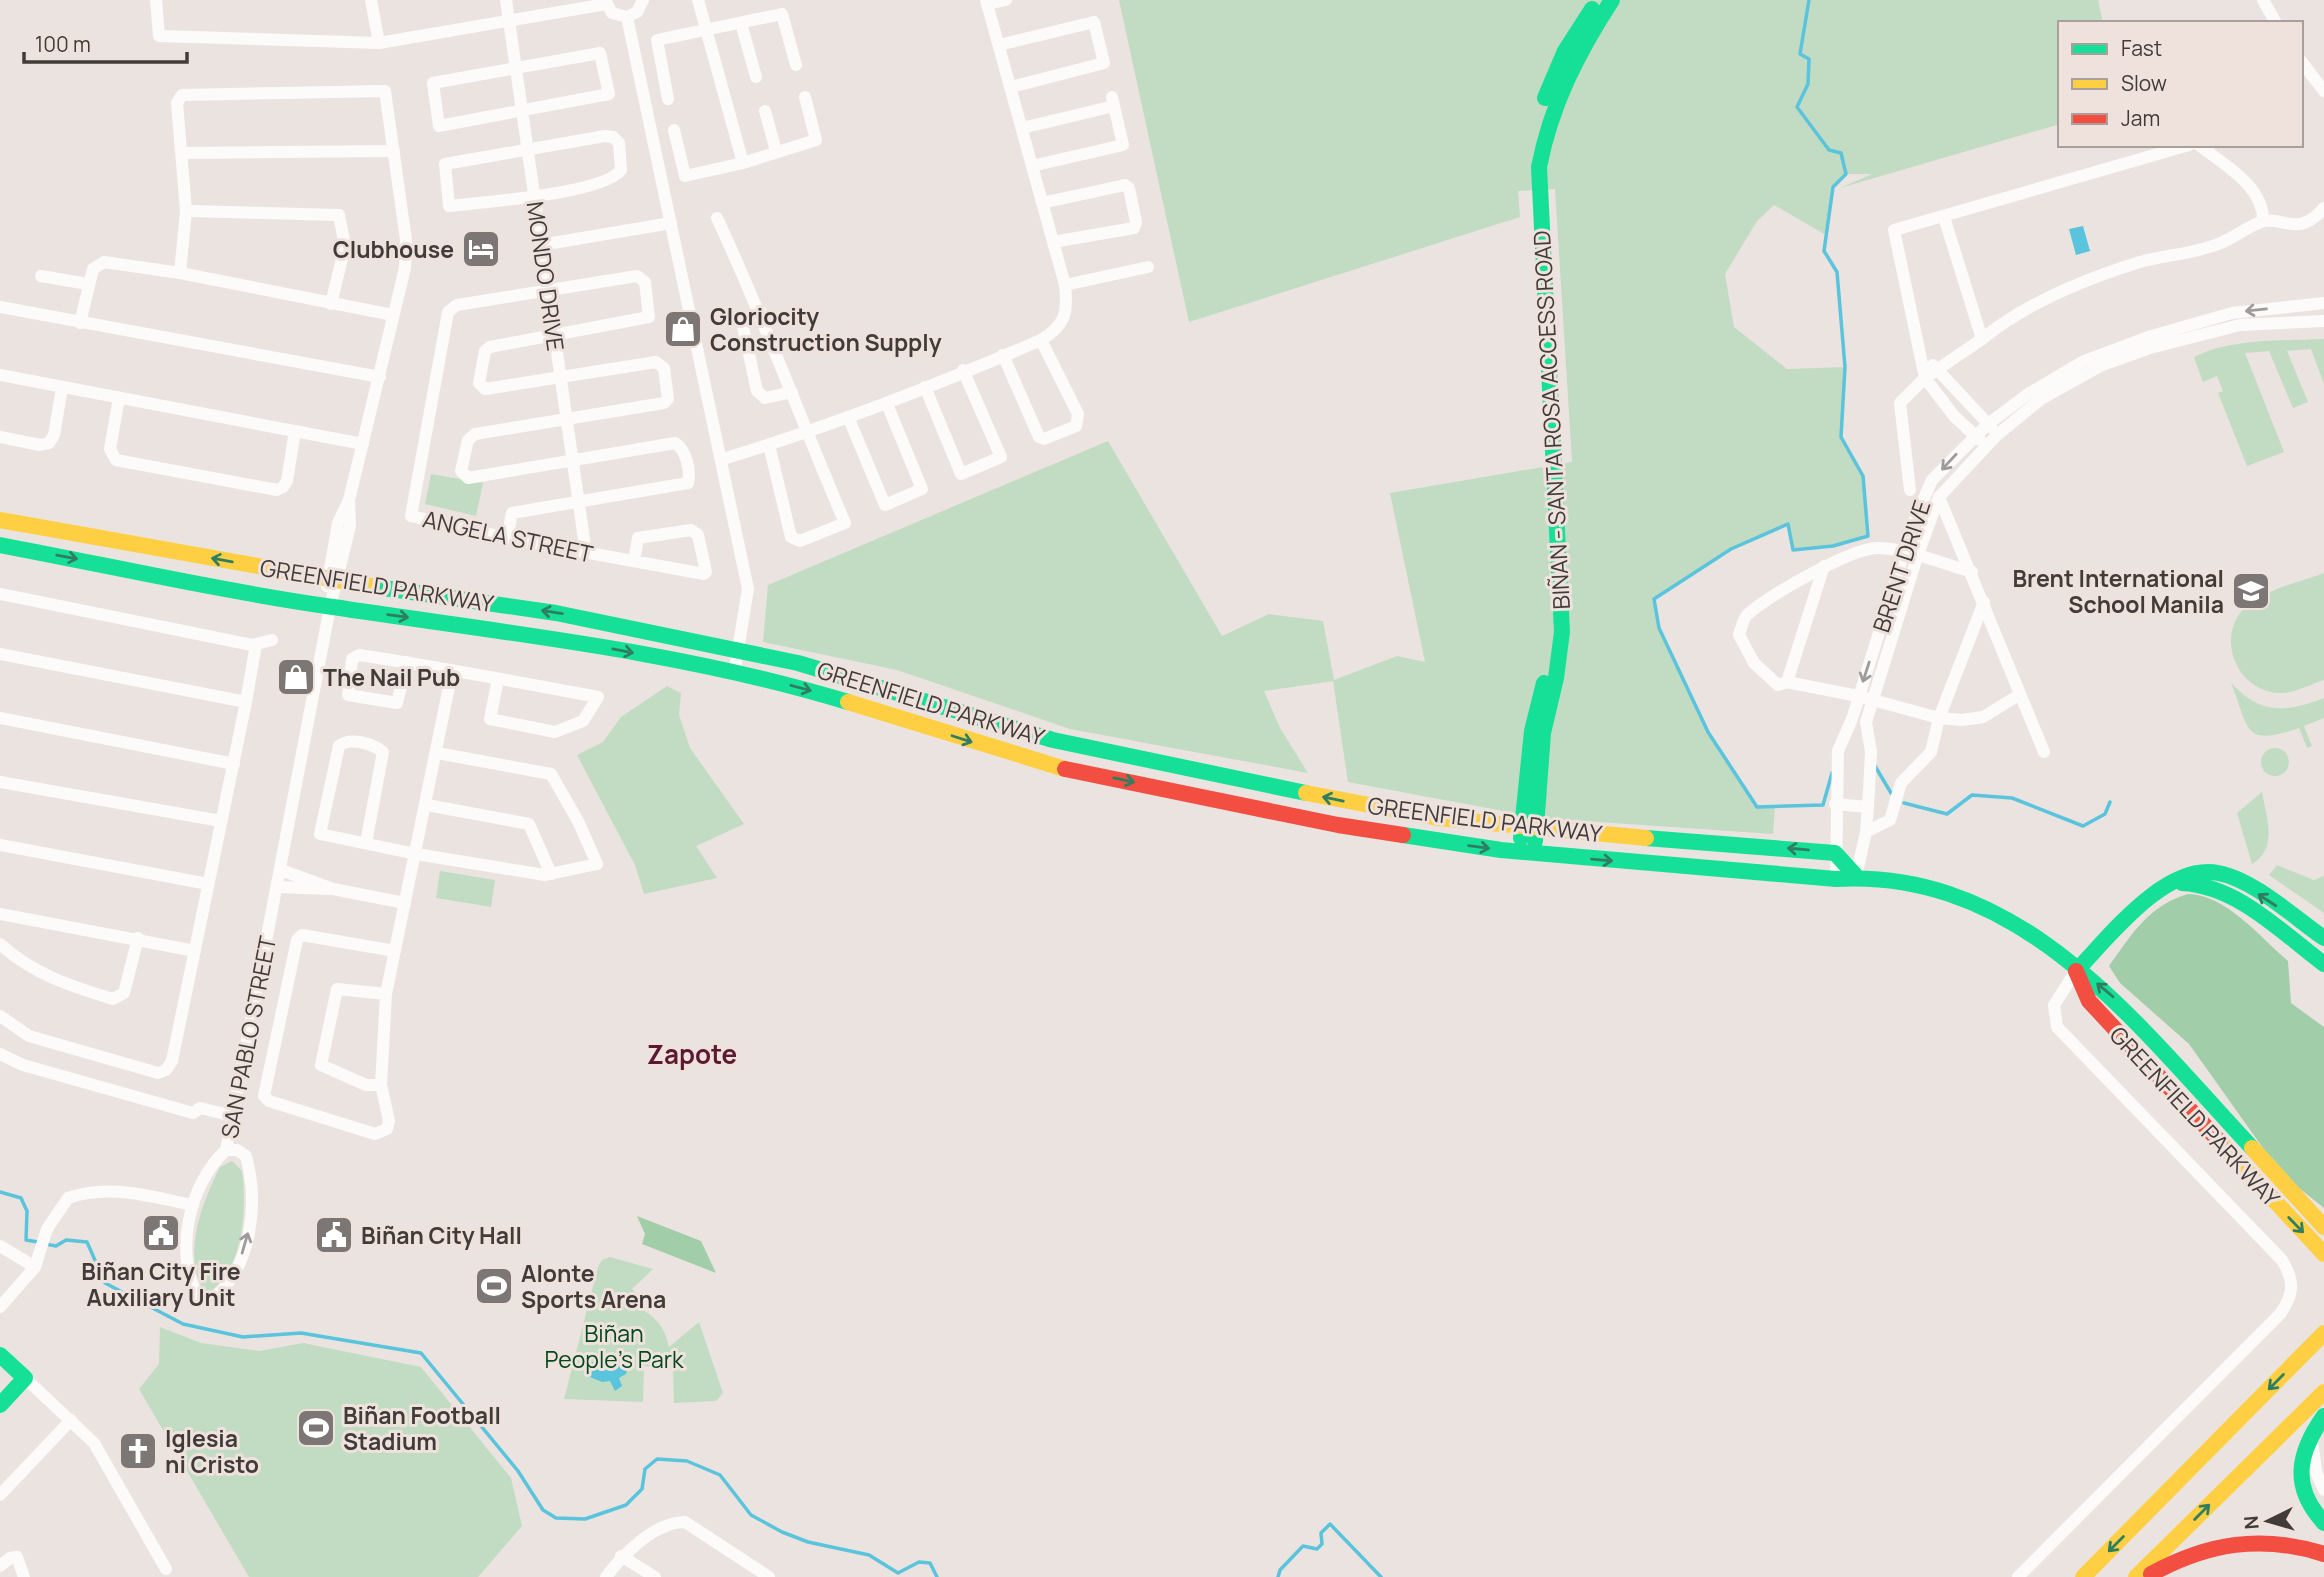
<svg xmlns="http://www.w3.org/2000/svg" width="2324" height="1577" font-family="Manrope,sans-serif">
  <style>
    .green { fill: #c1dcc3 }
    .forest { fill: #a1cea8 }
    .water { fill: #59c4dc }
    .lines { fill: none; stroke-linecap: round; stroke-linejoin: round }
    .stream { stroke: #59c4dc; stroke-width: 3.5 }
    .street { stroke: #fcfbfa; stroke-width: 12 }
    .fast { stroke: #16e098; stroke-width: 16 }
    .slow { stroke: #ffcf43; stroke-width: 16 }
    .jam { stroke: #f24e42; stroke-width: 16 }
    .oneway { stroke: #9e9c9a }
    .oneway2 { stroke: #307e60 }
    .labels { text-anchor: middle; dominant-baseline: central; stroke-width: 6; stroke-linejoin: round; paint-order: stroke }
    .poi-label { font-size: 23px; font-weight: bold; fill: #413c3a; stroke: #efe2dc; text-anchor: start }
    .street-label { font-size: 23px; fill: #413c3a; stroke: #efe2dc }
    .park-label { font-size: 23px; fill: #02481f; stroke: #efe2dc }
    .quarter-label { font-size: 26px; font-weight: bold; fill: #5c1932; stroke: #efe2dc }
  </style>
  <rect width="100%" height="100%" fill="#ebe3e0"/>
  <g class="green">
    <path d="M 1119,0 L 2098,0 L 2103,23 L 2060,23 L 2060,124 L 1840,188 L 1872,174 L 1846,174 L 1833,187 L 1826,235 L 1774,205 L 1757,221 L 1725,274 L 1734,327 L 1787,369 L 1845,367 L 1841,437 L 1863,476 L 1868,536 L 1833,546 L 1793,550 L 1788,524 L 1731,549 L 1654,599 L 1659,628 L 1708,732 L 1757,807 L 1775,807 L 1773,834 L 1541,818 L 1348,782 L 1333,681 L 1264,691 L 1280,728 L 1308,773 L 1070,729 L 897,670 L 763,642 L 768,585 L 1108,441 L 1222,636 L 1269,614 L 1323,621 L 1334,680 L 1397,656 L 1425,662 L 1390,493 L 1572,462 L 1555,189 L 1518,191 L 1520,217 L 1189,322 Z"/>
    <path d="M 2324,339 L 2324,384 L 2311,349 L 2287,351 L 2308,402 L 2293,408 L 2269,351 L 2245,353 L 2284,452 L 2247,466 L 2218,393 L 2223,391 L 2217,376 L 2203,382 L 2194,357 C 2233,338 2282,341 2324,339 Z"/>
    <path d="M 431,474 L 483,483 L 476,516 L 425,504 Z"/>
    <path d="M 2324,573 L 2324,680 C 2311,684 2297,692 2283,693 C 2236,695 2212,633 2249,604 C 2269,588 2301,582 2324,573 Z"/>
    <path d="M 2231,683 C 2261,715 2285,713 2324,698 L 2324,718 L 2304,726 L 2312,746 L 2307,748 L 2299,728 C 2243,747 2250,731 2231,683 Z"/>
    <path d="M 667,686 L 681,693 L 679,715 L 690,748 L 744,824 L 696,846 L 717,878 L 644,894 L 635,865 L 577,755 L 603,742 L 621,717 Z"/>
    <circle cx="2275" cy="762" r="14"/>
    <path d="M 2262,792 C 2266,816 2279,849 2252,864 L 2237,813 Z"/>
    <path d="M 2277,865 L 2314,880 L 2324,876 L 2324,913 L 2269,875 Z"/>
    <path d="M 440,871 L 495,880 L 491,907 L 436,898 Z"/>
    <path d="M 232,1161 L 242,1171 C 247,1206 244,1270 210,1291 L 203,1289 C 182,1252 203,1201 220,1167 Z"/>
    <path d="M 610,1257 L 653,1269 L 632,1289 L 639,1297 L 641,1309 C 658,1318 665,1329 669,1347 L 699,1322 L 723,1393 L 716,1401 L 674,1403 L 673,1370 L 644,1366 L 643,1402 L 564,1399 L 598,1267 L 602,1260 Z"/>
    <path d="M 160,1327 L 201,1343 L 259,1351 L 303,1343 L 421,1367 L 511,1478 L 522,1526 L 478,1577 L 249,1577 L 139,1389 L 159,1364 Z"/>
  </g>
  <g class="forest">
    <path d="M 2188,894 C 2225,894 2260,937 2288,961 L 2291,1003 L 2324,1027 L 2324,1208 L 2299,1188 L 2263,1148 L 2189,1044 L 2120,983 L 2109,966 C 2132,934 2149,905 2188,894 Z"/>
    <path d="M 637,1216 L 701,1241 L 716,1273 L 642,1244 L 645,1234 Z"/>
  </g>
  <g class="water">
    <path d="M 2083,226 L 2090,251 L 2076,255 L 2069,229 Z"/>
    <path d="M 583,1360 L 601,1364 L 609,1370 L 620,1361 L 628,1367 L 626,1374 L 619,1378 L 622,1386 L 615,1391 L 610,1381 L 602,1382 L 585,1375 Z"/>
  </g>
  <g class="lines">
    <g class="stream">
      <path d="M 1809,0 L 1800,54 L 1809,59 L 1808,84 L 1797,107 L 1829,150 L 1841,153 L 1846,174 L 1833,187 L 1824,251 L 1837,272 L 1845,367 L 1841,437 L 1863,476 L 1868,536 L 1833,546 L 1793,550 L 1788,524 L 1731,549 L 1654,599 L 1659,628 L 1708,732 L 1757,807 L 1823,805 L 1832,773"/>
      <path d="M 1875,766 L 1891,793"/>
      <path d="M 1904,803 L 1947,814 L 1972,795 L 2012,798 L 2083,826 L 2105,814 L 2110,802"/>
      <path d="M 0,1192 L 21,1198 L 27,1211 L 26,1240 L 38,1242"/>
      <path d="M 45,1244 L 56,1246 L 66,1240 L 87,1242 L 105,1283 L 183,1324 L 243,1337 L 301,1333 L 421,1353 L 518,1471 L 543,1510 L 556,1518 L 585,1519 L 626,1505 L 642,1489 L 645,1469 L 657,1459 L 687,1461 L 720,1475 L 751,1515 L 782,1532 L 808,1542 L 869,1555 L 898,1573 L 919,1562 L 930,1563 L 937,1577"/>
      <path d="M 1278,1577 L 1280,1570 L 1303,1546 L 1317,1549 L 1322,1544 L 1321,1533 L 1330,1524 L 1381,1577"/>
    </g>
    <g class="street">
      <path d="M 156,0 L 159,36 L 379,43 L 606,4"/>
      <path d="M 371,0 L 379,43"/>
      <path d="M 506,0 L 586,553"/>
      <path d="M 605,0 L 612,13 L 627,17 L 637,12 L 643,0"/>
      <path d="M 698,0 L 743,163"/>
      <path d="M 986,0 L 1065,285 C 1068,312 1066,325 1041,340"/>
      <path d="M 2263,0 L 2276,23"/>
      <path d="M 987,4 L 1006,0"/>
      <path d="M 627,17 L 748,589 L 734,674"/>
      <path d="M 741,23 L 756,77"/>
      <path d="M 999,45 L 1094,22 L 1104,63 L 1011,87"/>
      <path d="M 600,53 L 609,94 L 439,126 L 433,83 Z"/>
      <path d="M 2301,61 L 2324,91"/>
      <path d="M 668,99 L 657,40 L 782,14 L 796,65"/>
      <path d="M 765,111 L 776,151"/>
      <path d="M 1022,128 L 1114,106"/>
      <path d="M 674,130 L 685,176 L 743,163 L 816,140 L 805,97"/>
      <path d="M 605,136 L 613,137 L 619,143 L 621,170 C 603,194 483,202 449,206 L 445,164 Z"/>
      <path d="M 2199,145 C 2224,165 2264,186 2263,221"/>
      <path d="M 182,153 L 394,151"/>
      <path d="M 1032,166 L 1123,145 L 1112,97"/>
      <path d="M 1042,203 L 1125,185 L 1129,188 L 1136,222 L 1134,228 L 1053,242"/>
      <path d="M 186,211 L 339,215 L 345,246 L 331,304"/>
      <path d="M 1944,217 L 1982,339 C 2026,303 2085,279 2140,262 C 2165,255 2193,254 2218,244 C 2233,239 2246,227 2261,222 C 2284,215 2297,239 2324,208"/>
      <path d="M 717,218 C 764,318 801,421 845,523 L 800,541 L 791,537 L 769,445"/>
      <path d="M 541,245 L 671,223"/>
      <path d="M 180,273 L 186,211 L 177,103 L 182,95 L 385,91 L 406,240 L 405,268 L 349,500 L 338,523 L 327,586"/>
      <path d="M 41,276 L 88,284"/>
      <path d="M 1065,285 L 1148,267"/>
      <path d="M 0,307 L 380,377"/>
      <path d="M 761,312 L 742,322 L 757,391 L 765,398 L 792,392"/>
      <path d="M 80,323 L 93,269 L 104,262 L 180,273 L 393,315"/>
      <path d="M 1933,365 L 1992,428"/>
      <path d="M 0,375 L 363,444"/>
      <path d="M 925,387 L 961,474 L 1001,457 L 963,370"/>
      <path d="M 119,398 L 110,449 L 116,460 L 277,490 L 283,487 L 287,481 L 295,431"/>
      <path d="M 849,419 L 885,505 L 922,489 L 887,404"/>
      <path d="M 0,437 L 40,445 L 49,443 L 54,435 L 62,388"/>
      <path d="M 1980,440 L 1954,416 L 1925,378 L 1894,230 L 2189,145"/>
      <path d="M 723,459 C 832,426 937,385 1041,340 L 1078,414 L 1076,426 L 1044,439 L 1039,437 L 1003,355"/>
      <path d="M 1910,490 L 1900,403 L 1925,378 L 1982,339"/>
      <path d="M 1939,497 L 2044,752"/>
      <path d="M 507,538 L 512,513 L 688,483 C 691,471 686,449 675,443 L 468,478 L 461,471 L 468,440 L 475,434 L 664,403 L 668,399 L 664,368 L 656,362 L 485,389 L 479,383 L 485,351 L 490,347 L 649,317 L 645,282 L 637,276 L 457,305 L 448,312 L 411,516 L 507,538 L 704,574 L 706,572 L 698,535 L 691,530 L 638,538 L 634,561"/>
      <path d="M 1972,572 C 1943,564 1907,548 1877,548 C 1852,548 1765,597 1747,615 C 1743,619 1741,629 1739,635 L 1754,663 L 1778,685 L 1787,682 L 1858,696 L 1939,718 L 1962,720 L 1983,717 L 2019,695"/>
      <path d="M 0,594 L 252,645"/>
      <path d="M 0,654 L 246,702"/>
      <path d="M 407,662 L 397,703 L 348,695 L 352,659 L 359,655 C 439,667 518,682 598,697 L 583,721 L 555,732 L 490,719 L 498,679"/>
      <path d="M 1787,682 L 1824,566"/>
      <path d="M 0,718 L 234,764"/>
      <path d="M 0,782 L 221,821"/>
      <path d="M 1835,804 L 1868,807"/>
      <path d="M 427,805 L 529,824 L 551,874"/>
      <path d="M 1866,832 L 1890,820 L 1901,783 L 1931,752 L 1939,718 L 1984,602"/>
      <path d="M 366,843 L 383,752 C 372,743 350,737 339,746 L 320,834 L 416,854 L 545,875 L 597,864 L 578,821 L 551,774 L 437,753"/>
      <path d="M 0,845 L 208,884"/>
      <path d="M 281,870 L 333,889 L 405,903"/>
      <path d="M 1856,876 L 1866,832 L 1869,791 L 1871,752 L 1866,722 L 1917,557 L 1939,497 L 1997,435 L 2041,399 L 2102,365 L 2150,348 L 2240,325 L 2324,321"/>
      <path d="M 1836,879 L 1838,751 L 1852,719 L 1913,524 L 1932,480 L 1988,424 L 2028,394 L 2084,361 L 2148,337 L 2232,313 L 2324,303"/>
      <path d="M 278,887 L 329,889"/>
      <path d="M 0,914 L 195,951"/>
      <path d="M 0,944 C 33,974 70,986 113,999 L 124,993 L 138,938"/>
      <path d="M 395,951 L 302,935 L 297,940 L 264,1096 L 269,1101 L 375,1134 L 387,1129 L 389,1121 L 381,1085 L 386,994 L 452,672"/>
      <path d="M 0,1016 L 29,1036 L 158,1073 L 166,1070 L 172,1061 L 246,702 L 255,650 L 252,645 L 272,640"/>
      <path d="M 0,1054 L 23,1065 L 193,1113 L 200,1108 L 233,1116"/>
      <path d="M 381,1085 L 366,1085 L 321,1065 L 337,989 L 386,994"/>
      <path d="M 226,1150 L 237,1150 L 246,1156 C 259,1205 252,1267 211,1301 L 199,1299 C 173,1253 189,1184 226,1150 L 330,607 L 350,526 L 349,500"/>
      <path d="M 0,1246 L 35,1267"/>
      <path d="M 0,1307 L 35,1267 L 47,1229 L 68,1198 C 109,1183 151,1197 193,1205"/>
      <path d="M 25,1378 L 94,1443 L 166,1569"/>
      <path d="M 2313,1447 L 2316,1472 L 2324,1490"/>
      <path d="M 0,1495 L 71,1420"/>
      <path d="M 621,1556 L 655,1577"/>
      <path d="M 0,1566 L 10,1558 L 17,1557 L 24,1577"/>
      <path d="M 606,1577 C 623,1554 655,1522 685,1522 L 769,1577"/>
      <path d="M 2018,1577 L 2280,1314 C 2294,1294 2295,1282 2282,1260 L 2057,1027 L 2054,1005 L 2076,971"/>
    </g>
    <g class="fast">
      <path d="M 1545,98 L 1565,51 L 1592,9"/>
      <path d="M 0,545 C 111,566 222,591 333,607 C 505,633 681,651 848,702"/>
      <path d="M 370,586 L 556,613 L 798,663 L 1053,740 L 1306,793"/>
      <path d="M 1403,835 L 1501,850 L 1836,879 C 2023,868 2138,1026 2252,1148"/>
      <path d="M 1521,838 L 1532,731 L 1544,683"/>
      <path d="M 1646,838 L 1835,853 L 1856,876"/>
      <path d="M 1535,841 L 1543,733 L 1556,678 L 1562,632 L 1539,167 C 1551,105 1578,52 1612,0"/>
      <path d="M 2182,883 C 2238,886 2281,932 2324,964"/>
      <path d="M 2076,971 C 2109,937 2165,863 2218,873 C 2253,879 2295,918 2324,938"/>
      <path d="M 0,1355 L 25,1378 L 0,1405"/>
      <path d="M 2324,1416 C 2297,1454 2291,1487 2324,1523"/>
    </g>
    <g class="slow">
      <path d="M 0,520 L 370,586"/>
      <path d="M 848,702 L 1065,769"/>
      <path d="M 1306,793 L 1438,818 L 1646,838"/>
      <path d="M 2220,1142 L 2324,1254"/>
      <path d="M 2252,1148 L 2324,1227"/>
      <path d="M 2083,1577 L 2324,1333"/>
      <path d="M 2136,1577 L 2324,1392"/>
    </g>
    <g class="jam">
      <path d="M 1065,769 L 1338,825 L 1403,835"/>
      <path d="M 2076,971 L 2089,1001 L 2220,1142"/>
      <path d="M 2151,1574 C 2208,1543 2261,1534 2324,1554"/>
    </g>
  </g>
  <defs><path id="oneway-shaft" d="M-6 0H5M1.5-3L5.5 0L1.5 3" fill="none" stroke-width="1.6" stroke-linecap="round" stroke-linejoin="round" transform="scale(1.75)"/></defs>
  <g class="oneway">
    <use href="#oneway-shaft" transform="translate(2256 310) rotate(174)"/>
    <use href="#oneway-shaft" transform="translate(1949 462) rotate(133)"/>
    <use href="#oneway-shaft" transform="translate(1866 672) rotate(108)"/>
    <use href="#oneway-shaft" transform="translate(245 1243) rotate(-74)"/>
  </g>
  <g class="oneway2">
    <use href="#oneway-shaft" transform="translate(67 557) rotate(10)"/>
    <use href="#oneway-shaft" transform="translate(222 560) rotate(-170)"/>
    <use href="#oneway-shaft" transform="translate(552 612) rotate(-171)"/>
    <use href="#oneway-shaft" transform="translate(398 616) rotate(8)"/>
    <use href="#oneway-shaft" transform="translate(623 651) rotate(11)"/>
    <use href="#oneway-shaft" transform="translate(801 688) rotate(15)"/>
    <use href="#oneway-shaft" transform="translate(962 739) rotate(18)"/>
    <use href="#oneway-shaft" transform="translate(1124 780) rotate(12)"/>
    <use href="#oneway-shaft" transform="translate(1333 799) rotate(-168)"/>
    <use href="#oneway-shaft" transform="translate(1479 847) rotate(8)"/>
    <use href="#oneway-shaft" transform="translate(1798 849) rotate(-175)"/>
    <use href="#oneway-shaft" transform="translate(1602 860) rotate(5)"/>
    <use href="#oneway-shaft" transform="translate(2267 900) rotate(-147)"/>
    <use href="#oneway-shaft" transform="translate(2105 990) rotate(-140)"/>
    <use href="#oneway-shaft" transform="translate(2296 1225) rotate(46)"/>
    <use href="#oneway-shaft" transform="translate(2276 1382) rotate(135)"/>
    <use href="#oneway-shaft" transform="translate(2202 1512) rotate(-45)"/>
    <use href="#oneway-shaft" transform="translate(2116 1544) rotate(135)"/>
  </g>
  <defs>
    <symbol id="hotel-square" viewBox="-11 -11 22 22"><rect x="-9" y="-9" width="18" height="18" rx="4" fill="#7c7674" stroke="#efe2dc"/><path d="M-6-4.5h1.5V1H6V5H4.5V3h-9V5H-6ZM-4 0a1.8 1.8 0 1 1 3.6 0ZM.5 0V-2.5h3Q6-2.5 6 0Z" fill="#fff"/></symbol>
    <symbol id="shop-square" viewBox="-11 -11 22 22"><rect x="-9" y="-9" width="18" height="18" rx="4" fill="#7c7674" stroke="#efe2dc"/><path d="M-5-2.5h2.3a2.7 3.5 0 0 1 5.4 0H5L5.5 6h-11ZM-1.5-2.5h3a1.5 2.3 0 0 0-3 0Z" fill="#fff"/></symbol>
    <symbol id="school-square" viewBox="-11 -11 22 22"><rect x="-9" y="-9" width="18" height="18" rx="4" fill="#7c7674" stroke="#efe2dc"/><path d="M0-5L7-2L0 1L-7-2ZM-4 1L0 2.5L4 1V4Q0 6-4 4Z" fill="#fff"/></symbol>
    <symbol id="civic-square" viewBox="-11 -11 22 22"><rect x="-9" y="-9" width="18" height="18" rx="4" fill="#7c7674" stroke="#efe2dc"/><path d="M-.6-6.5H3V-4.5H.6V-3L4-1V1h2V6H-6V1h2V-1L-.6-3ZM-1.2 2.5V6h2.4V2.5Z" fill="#fff"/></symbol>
    <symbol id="stadium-square" viewBox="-11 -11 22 22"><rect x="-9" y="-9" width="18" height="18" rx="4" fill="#7c7674" stroke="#efe2dc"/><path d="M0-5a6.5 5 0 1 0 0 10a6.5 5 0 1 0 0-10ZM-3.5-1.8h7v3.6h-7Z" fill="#fff"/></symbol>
    <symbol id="church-square" viewBox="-11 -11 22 22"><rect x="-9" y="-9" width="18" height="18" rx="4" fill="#7c7674" stroke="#efe2dc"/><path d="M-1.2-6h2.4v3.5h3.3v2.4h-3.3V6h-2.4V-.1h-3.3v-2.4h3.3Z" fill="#fff"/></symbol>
  </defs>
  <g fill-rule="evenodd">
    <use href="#hotel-square" x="459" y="227" width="44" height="44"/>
    <use href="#shop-square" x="661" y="307" width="44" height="44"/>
    <use href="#school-square" x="2229" y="569" width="44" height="44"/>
    <use href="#shop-square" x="274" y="655" width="44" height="44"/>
    <use href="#civic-square" x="139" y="1211" width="44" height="44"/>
    <use href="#civic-square" x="312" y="1213" width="44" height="44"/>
    <use href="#stadium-square" x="472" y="1264" width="44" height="44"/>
    <use href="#stadium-square" x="294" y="1406" width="44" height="44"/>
    <use href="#church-square" x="116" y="1429" width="44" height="44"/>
  </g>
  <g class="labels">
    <g class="poi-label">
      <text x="454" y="249" text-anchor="end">Clubhouse</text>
      <text x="710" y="316">Gloriocity<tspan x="710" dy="26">Construction Supply</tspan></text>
      <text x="2224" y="578" text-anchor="end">Brent International<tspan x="2224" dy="26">School Manila</tspan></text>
      <text x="323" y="677">The Nail Pub</text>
      <text x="361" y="1235">Biñan City Hall</text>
      <text x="161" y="1271" text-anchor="middle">Biñan City Fire<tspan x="161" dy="26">Auxiliary Unit</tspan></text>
      <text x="521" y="1273">Alonte<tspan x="521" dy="26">Sports Arena</tspan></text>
      <text x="343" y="1415">Biñan Football<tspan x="343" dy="26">Stadium</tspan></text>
      <text x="165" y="1438">Iglesia<tspan x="165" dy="26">ni Cristo</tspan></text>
    </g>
    <g class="street-label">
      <text transform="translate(546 276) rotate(82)">MONDO DRIVE</text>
      <text transform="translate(1551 420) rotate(-93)">BIÑAN - SANTA ROSA ACCESS ROAD</text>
      <text transform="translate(508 536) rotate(12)">ANGELA STREET</text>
      <text transform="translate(1901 566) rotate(-72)">BRENT DRIVE</text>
      <text transform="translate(377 585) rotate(9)">GREENFIELD PARKWAY</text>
      <text transform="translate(931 703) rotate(17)">GREENFIELD PARKWAY</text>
      <text transform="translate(1485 819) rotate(7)">GREENFIELD PARKWAY</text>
      <text transform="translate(248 1037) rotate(-79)">SAN PABLO STREET</text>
      <text transform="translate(2195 1116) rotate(47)">GREENFIELD PARKWAY</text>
    </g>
    <g class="park-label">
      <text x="614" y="1333">Biñan<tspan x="614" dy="26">People's Park</tspan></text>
    </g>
    <g class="quarter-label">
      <text x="692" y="1054">Zapote</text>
    </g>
  </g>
  <rect x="2058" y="21" width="245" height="126" fill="#efe2dc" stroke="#a9a09b" stroke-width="2"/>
  <rect x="2072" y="44" width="35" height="10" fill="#16e098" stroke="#a9a09b" stroke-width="2"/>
  <text x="2121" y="56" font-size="21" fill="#413c3a">Fast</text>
  <rect x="2072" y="79" width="35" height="10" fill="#ffcf43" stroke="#a9a09b" stroke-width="2"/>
  <text x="2121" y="91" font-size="21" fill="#413c3a">Slow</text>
  <rect x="2072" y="114" width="35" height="10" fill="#f24e42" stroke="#a9a09b" stroke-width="2"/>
  <text x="2121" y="126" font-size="21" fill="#413c3a">Jam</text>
  <g transform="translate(2268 1521) rotate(265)" stroke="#efe2dc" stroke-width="5" paint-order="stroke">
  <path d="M0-5L12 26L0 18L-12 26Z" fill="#413c3a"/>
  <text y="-10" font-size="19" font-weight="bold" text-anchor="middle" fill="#413c3a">N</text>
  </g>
  <path d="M24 52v10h163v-10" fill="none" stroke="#413c3a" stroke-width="3.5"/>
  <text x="35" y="52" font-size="21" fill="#413c3a" stroke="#efe2dc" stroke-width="5" paint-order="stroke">100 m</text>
</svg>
